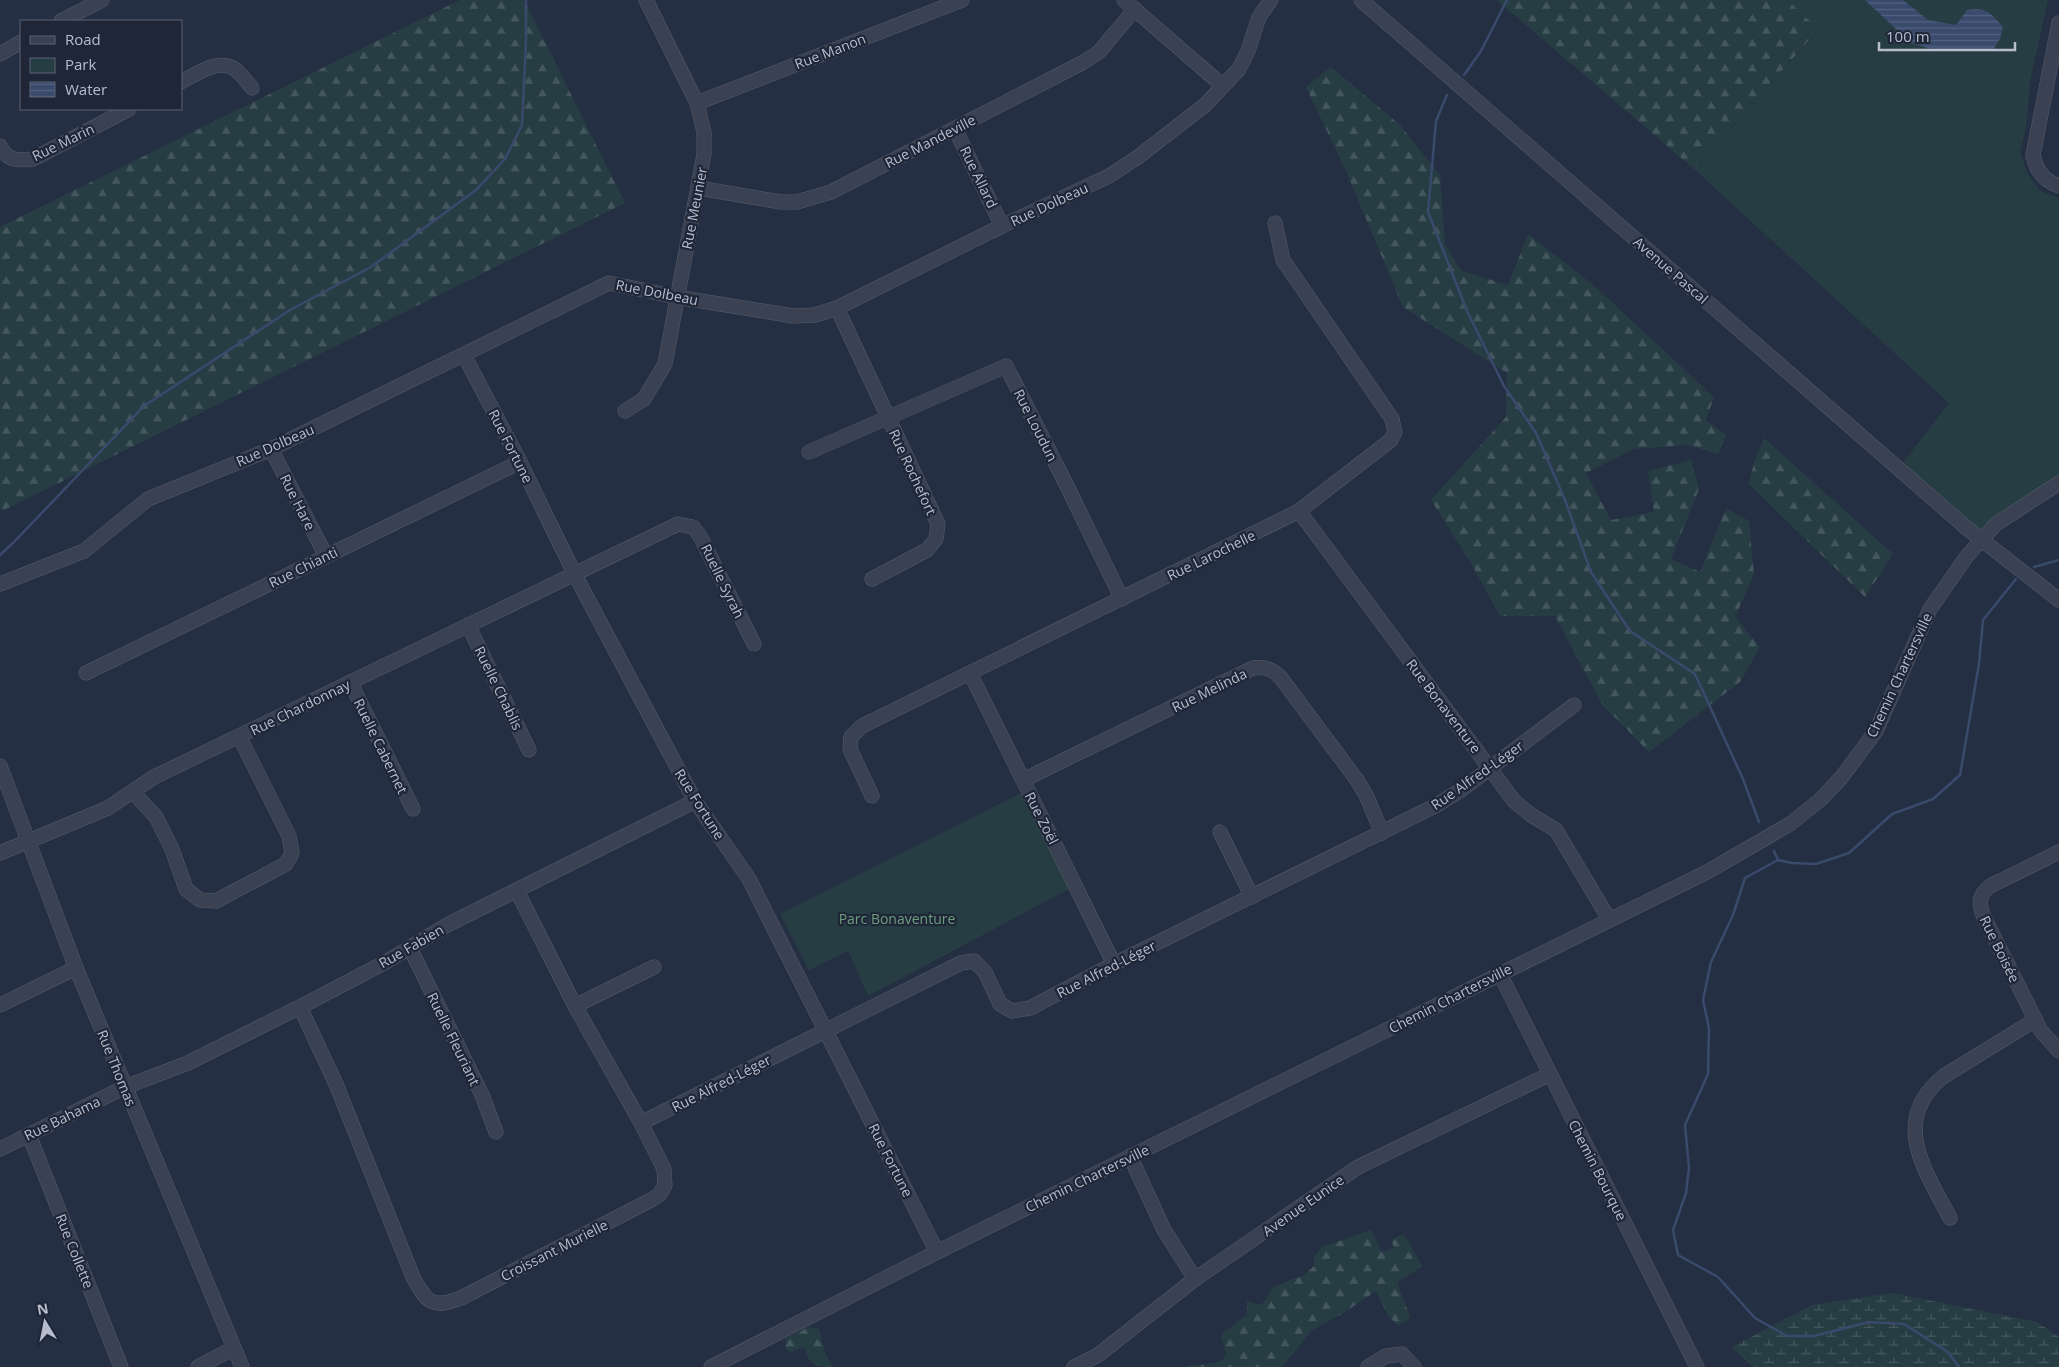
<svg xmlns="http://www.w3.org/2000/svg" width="2059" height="1367" font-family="'Open Sans',sans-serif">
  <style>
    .forest { fill: url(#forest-firs) }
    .wetland { fill: url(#wetland-marsh) }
    .park { fill: #273d44 }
    .water { fill: url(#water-rules) }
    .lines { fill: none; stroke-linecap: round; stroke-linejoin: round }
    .stream { stroke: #3a4a6c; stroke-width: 2.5 }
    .minor-casing { stroke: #555c6d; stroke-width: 15 }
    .minor { stroke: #3a4152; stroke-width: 14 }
    .labels { text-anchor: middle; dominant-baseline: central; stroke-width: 4.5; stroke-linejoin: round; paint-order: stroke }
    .street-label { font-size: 14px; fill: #b7bdcc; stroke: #1e2638 }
    .park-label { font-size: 14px; fill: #6d9e7d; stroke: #1e2638 }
  </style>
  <defs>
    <pattern id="forest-firs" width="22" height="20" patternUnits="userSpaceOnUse" patternTransform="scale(1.25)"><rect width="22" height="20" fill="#273d44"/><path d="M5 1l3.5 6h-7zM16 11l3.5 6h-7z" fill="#44575e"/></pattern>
    <pattern id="wetland-marsh" width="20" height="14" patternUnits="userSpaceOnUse" patternTransform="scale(1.25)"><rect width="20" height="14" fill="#273d44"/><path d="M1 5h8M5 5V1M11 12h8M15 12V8" fill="none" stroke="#44575e"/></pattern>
    <pattern id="water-rules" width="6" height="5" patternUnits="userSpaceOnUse" patternTransform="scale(1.25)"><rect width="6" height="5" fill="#3a4a6c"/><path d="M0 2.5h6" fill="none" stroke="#546280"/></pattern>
  </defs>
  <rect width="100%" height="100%" fill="#252f43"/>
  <g class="forest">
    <path d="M 460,0 L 524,0 L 625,203 L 2,511 L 0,508 L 0,227 Z"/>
    <path d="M 1497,0 L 1788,0 L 1819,29 L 1694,169 Z"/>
    <path d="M 1331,67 L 1400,125 L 1440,175 L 1445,245 L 1462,271 L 1508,285 L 1528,234 L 1592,284 L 1714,397 L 1706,420 L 1726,435 L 1718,454 L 1688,445 L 1634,449 L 1586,473 L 1611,520 L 1654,512 L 1648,471 L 1691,460 L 1699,489 L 1671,559 L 1700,572 L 1726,508 L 1749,521 L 1754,574 L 1735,617 L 1760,647 L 1740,682 L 1649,752 L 1602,704 L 1555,616 L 1500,616 L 1471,563 L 1431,500 L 1506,417 L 1507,373 L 1403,307 L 1346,171 L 1306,87 Z"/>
    <path d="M 1764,438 L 1893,554 L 1865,597 L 1749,484 L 1754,462 Z"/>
    <path d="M 1371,1230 L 1382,1252 L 1394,1248 L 1391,1240 L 1404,1234 L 1422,1266 L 1399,1282 L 1398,1285 L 1410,1316 L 1408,1320 L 1398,1325 L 1389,1317 L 1376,1291 L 1342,1314 L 1312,1330 L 1282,1367 L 1186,1367 C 1199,1362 1212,1367 1224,1359 L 1226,1352 L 1221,1337 L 1224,1332 L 1247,1315 L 1247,1301 L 1259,1305 L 1263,1303 L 1273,1288 L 1292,1279 L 1303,1276 L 1314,1266 L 1314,1257 L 1322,1247 Z"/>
    <path d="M 809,1327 L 819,1329 L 826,1356 L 833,1367 C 824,1367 814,1367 809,1359 C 806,1355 807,1351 804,1347 L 791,1352 L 786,1349 L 785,1339 Z"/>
  </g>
  <path class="wetland" d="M 1893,1293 L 2037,1322 L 2059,1337 L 2059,1367 L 1753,1367 L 1732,1347 L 1812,1305 Z"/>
  <g class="park">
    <path d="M 1788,0 L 2048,0 L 2030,82 L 2026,129 L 2020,151 L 2027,173 L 2040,191 L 2059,198 L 2059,483 L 1981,539 L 1898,469 L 1949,403 L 1694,169 L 1819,30 Z"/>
    <path d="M 1021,793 L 1069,889 L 868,996 L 848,951 L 809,970 L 780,914 Z"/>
  </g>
  <path class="water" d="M 1865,0 L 1903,0 L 1928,20 L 1956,25 L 1967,10 C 1986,7 1991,13 2003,27 L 2000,39 L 1993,50 L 1938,51 L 1911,43 Z"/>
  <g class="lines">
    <g class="stream">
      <path d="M 1464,75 L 1481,51 L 1507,0"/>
      <path d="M 1447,95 L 1436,121 L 1428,212 L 1467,311 L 1504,386 L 1536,433 L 1565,500 L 1591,572 L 1630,631 L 1695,674 L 1743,779 L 1759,822"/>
      <path d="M 0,555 L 13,543 L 144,406 L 290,310 L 371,267 L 476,190 L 505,159 L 522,125 L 526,41 L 526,0"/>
      <path d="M 2034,567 L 2059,560"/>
      <path d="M 1774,851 L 1778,860"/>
      <path d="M 1959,1367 L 1948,1352 L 1904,1324 L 1869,1322 L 1814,1336 L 1787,1336 L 1755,1318 L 1718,1277 L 1678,1255 L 1673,1230 L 1686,1193 L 1689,1168 L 1685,1125 L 1708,1074 L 1709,1028 L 1703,1000 L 1711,962 L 1733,915 L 1745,878 L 1778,860 L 1792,863 L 1816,864 L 1849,853 L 1892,814 L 1933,799 L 1960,775 L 1979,664 L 1983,620 L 2016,579"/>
    </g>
    <defs>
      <g id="minor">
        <path d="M 1124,0 L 1223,86"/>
        <path d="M 1361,0 L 1969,530 L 2059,600"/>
        <path d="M 61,21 L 102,0"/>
        <path d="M 2059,23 L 2033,155 C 2036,171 2044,181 2059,186"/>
        <path d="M 0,54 L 21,42"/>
        <path d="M 181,82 C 197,74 219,57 236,70 C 242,75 247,82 252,88"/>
        <path d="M 697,103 L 962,0"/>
        <path d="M 955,129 L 1002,226"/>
        <path d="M 0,146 C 7,161 18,161 33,159 L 129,109"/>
        <path d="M 698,188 L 781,202 L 797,202 L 831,192 L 1082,63 L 1099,52 L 1135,9"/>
        <path d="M 837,308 L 938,524 L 936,539 L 927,550 L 872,579"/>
        <path d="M 464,355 L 520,462 L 574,573 L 695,801 L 749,879 L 937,1252"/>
        <path d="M 625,411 L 644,399 L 665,364 L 704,154 L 704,132 L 697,103 L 646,0"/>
        <path d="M 271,449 L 326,556"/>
        <path d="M 809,452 L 1006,366 L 1066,484 L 1122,599"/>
        <path d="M 1299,511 L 1514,801 L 1531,815 L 1556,830 L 1609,919"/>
        <path d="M 0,584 L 84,551 L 148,499 L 271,449 L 609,283 L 677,297 L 793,316 L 815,315 L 837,308 L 1002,226 L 1109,176 L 1138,157 L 1205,105 L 1223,86 L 1239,69 L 1248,51 L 1259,17 L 1271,0"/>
        <path d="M 468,625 L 529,750"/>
        <path d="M 86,673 L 520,462"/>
        <path d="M 970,673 L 1114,964"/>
        <path d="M 350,682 L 413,809"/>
        <path d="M 0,766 L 76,968 L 242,1367"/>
        <path d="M 1023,780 L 1253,668 C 1265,666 1273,669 1281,678 L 1357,780 L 1366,795 L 1382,833"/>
        <path d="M 133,792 L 156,817 L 172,849 L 186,889 L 200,900 L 216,901 L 286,864 L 292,853 L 289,836 L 239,736"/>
        <path d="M 872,796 L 850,749 L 851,737 L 862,726 L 1299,511 L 1391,440 L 1395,432 L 1392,419 L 1283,260 L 1275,223"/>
        <path d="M 1220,832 L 1252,897"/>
        <path d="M 2059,852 L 1990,886 C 1980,894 1978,902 1983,915 L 2041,1031 L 2059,1051"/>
        <path d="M 0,853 L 108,808 L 154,777 L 678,524 L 693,527 L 700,536 L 754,644"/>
        <path d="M 410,948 L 482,1095 L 496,1132"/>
        <path d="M 1500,974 L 1697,1367"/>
        <path d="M 0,1005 L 76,968"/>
        <path d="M 575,1006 L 654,967"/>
        <path d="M 300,1007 L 336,1084 L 413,1277 C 427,1303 432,1309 461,1298 L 653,1199 L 660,1194 L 665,1185 L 664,1169 L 641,1123 L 575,1006 L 517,891"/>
        <path d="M 641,1123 L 961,963 L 974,961 L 985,972 L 1000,1004 L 1012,1011 L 1030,1008 L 1114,964 L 1435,806 L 1461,790 L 1574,705"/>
        <path d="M 29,1135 L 121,1367"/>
        <path d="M 0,1149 L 125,1087 L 188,1063 L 300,1007 L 384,963 L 449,924 L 695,801"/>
        <path d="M 1130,1156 L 1164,1230 L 1195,1279"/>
        <path d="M 1950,1218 C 1925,1170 1889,1120 1944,1076 L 2035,1020"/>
        <path d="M 198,1367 L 234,1348"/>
        <path d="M 711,1367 L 937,1252 L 1707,872 L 1790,824 L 1820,800 L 1841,778 L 1876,731 L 1930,609 L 1967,556 L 1996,524 L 2059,483"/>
        <path d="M 1074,1367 L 1098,1355 L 1195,1279 L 1358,1167 L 1550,1074"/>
        <path d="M 1368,1367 L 1386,1356 L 1402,1354 L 1414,1367"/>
      </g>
    </defs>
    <use href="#minor" class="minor-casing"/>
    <use href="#minor" class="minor"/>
  </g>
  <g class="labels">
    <g class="street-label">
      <text transform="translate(830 51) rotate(-21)">Rue Manon</text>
      <text transform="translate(930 141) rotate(-27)">Rue Mandeville</text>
      <text transform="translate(63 142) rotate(-26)">Rue Marin</text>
      <text transform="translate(979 177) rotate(64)">Rue Allard</text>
      <text transform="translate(1049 204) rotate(-25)">Rue Dolbeau</text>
      <text transform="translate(694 208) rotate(-79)">Rue Meunier</text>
      <text transform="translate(1671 270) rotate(41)">Avenue Pascal</text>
      <text transform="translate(657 292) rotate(11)">Rue Dolbeau</text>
      <text transform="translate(1036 425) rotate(63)">Rue Loudun</text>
      <text transform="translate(275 445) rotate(-24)">Rue Dolbeau</text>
      <text transform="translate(511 446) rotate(63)">Rue Fortune</text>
      <text transform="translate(913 472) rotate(65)">Rue Rochefort</text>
      <text transform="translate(298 502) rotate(63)">Rue Hare</text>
      <text transform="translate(1211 555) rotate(-26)">Rue Larochelle</text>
      <text transform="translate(303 567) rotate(-26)">Rue Chianti</text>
      <text transform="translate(723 581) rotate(64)">Ruelle Syrah</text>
      <text transform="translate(1899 675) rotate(-65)">Chemin Chartersville</text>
      <text transform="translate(499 688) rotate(64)">Ruelle Chablis</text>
      <text transform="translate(1209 690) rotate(-26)">Rue Melinda</text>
      <text transform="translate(1444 706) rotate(53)">Rue Bonaventure</text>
      <text transform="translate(300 707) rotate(-26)">Rue Chardonnay</text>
      <text transform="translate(381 746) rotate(64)">Ruelle Cabernet</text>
      <text transform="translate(1477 775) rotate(-35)">Rue Alfred-Léger</text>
      <text transform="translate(700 804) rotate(58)">Rue Fortune</text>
      <text transform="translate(1042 818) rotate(63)">Rue Zoël</text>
      <text transform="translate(411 946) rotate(-30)">Rue Fabien</text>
      <text transform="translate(2000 949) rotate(64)">Rue Boisée</text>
      <text transform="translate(1106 969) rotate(-27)">Rue Alfred-Léger</text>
      <text transform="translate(1450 998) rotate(-27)">Chemin Chartersville</text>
      <text transform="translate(454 1039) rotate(64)">Ruelle Fleuriant</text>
      <text transform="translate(117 1068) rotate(68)">Rue Thomas</text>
      <text transform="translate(721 1083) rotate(-27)">Rue Alfred-Léger</text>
      <text transform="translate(62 1118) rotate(-26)">Rue Bahama</text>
      <text transform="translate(891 1160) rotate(63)">Rue Fortune</text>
      <text transform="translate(1598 1170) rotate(63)">Chemin Bourque</text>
      <text transform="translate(1087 1178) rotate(-26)">Chemin Chartersville</text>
      <text transform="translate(1303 1205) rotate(-35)">Avenue Eunice</text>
      <text transform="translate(554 1250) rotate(-27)">Croissant Murielle</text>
      <text transform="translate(75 1251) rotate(68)">Rue Collette</text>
    </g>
    <g class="park-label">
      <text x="897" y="918">Parc Bonaventure</text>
    </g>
  </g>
  <rect x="20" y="20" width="162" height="90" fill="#1e2638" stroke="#5b6273"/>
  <rect x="30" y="36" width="25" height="8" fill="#3a4152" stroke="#5b6273"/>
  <text x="65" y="45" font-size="15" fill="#b7bdcc">Road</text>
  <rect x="30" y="58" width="25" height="15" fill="#273d44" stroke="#5b6273"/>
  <text x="65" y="70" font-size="15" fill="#b7bdcc">Park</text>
  <rect x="30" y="82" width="25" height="15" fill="url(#water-rules)" stroke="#5b6273"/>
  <text x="65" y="95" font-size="15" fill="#b7bdcc">Water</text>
  <g transform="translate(45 1322) rotate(350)" stroke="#1e2638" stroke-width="4" paint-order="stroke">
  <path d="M0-4L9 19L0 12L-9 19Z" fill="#b7bdcc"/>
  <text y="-8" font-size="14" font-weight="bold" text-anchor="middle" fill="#b7bdcc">N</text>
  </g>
  <path d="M1879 42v8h136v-8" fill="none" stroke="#b7bdcc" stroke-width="2.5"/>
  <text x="1886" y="42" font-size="15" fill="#b7bdcc" stroke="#1e2638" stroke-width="4" paint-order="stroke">100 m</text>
</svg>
